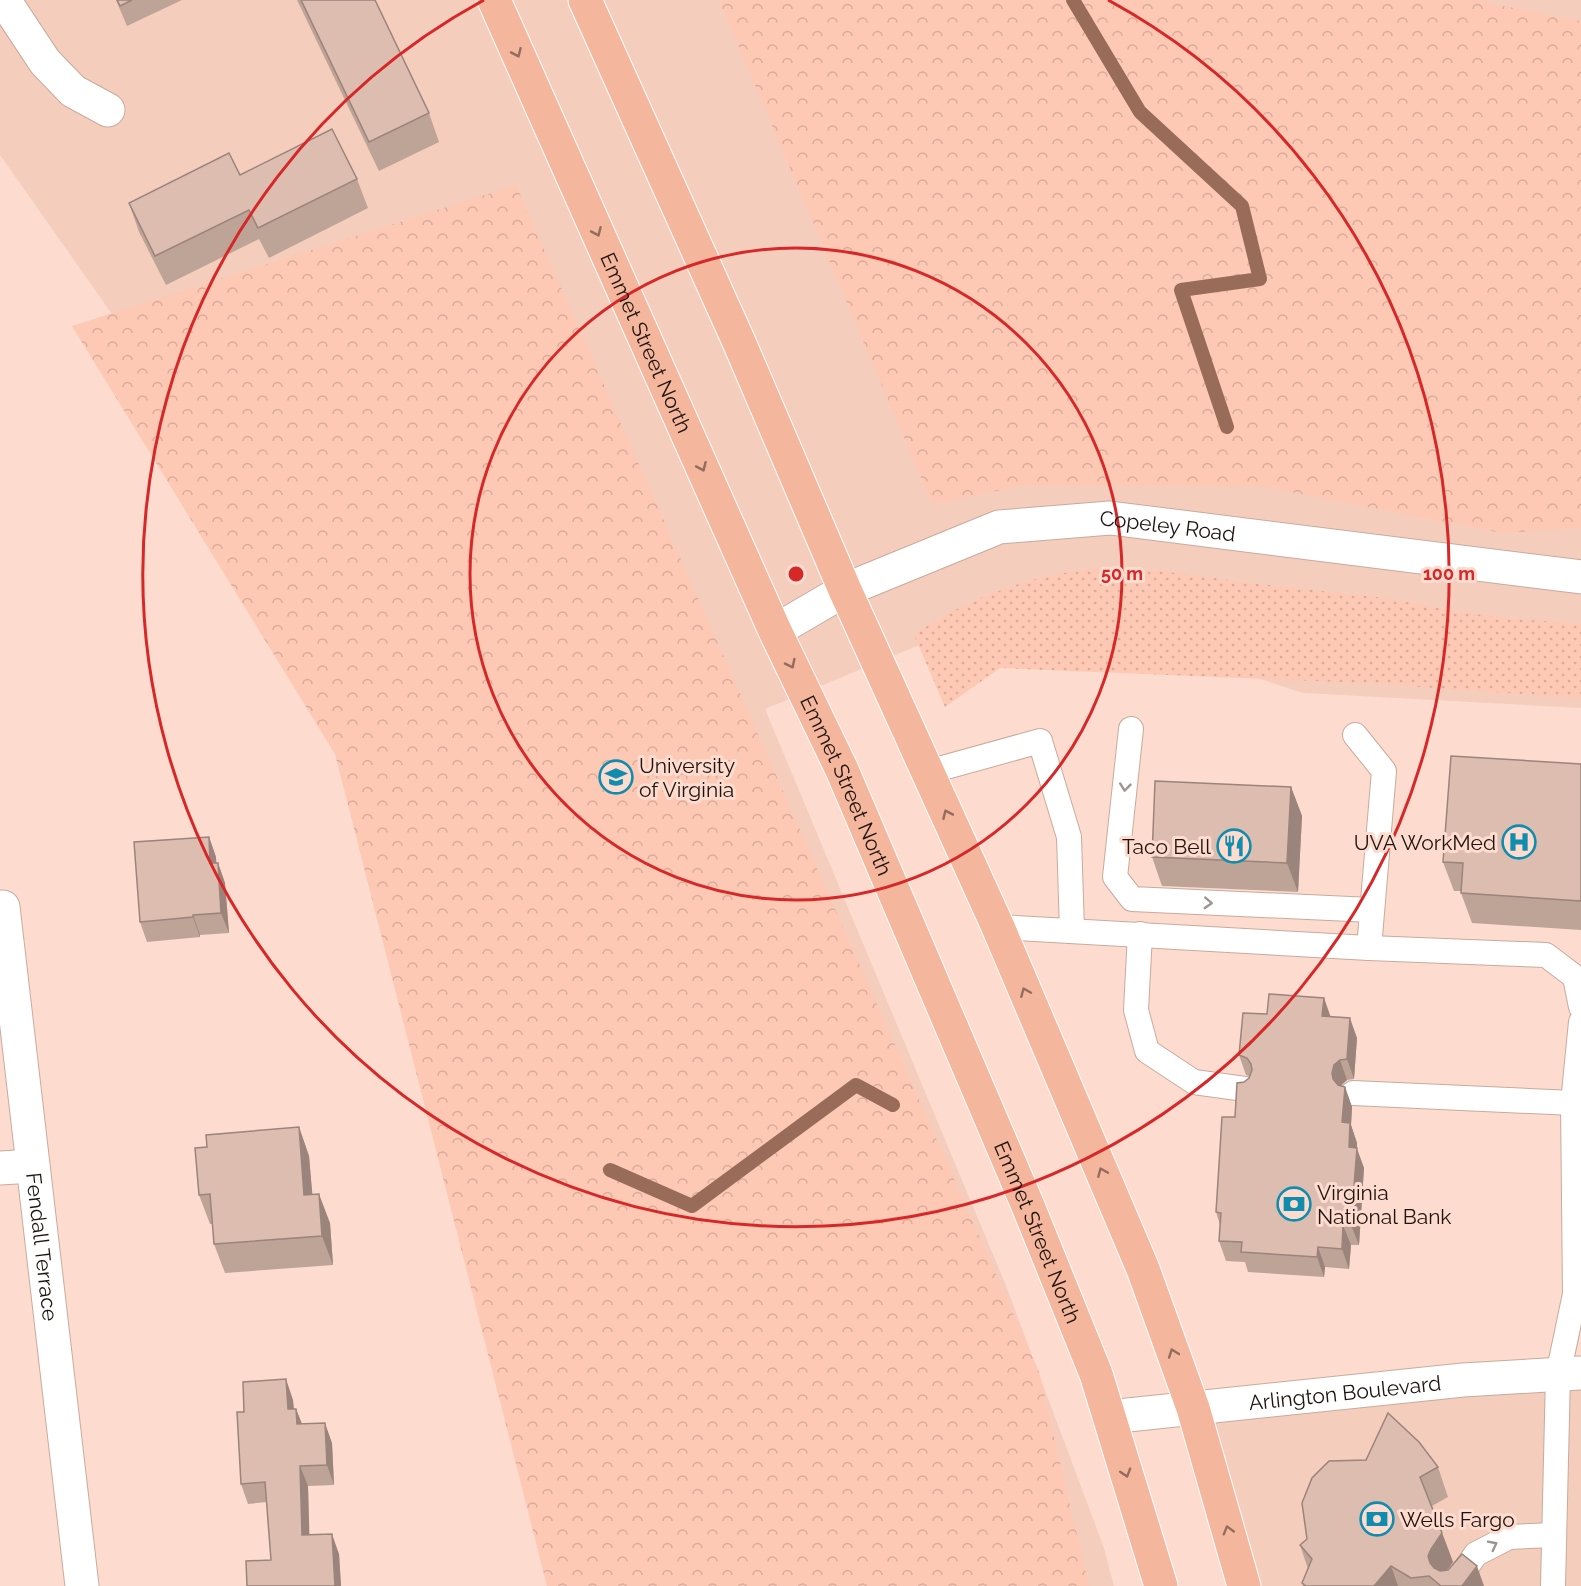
<svg xmlns="http://www.w3.org/2000/svg" width="1581" height="1586" font-family="Raleway,sans-serif">
  <style>
    .built { fill: #f5cdbd }
    .green { fill: url(#green-dots) }
    .forest { fill: url(#forest-crowns) }
    .lines { fill: none; stroke-linecap: round; stroke-linejoin: round }
    .stream { stroke: #996c59; stroke-width: 14 }
    .service-casing { stroke: #c9aa9d; stroke-width: 26 }
    .minor-casing { stroke: #c9aa9d; stroke-width: 35 }
    .tertiary-casing { stroke: #c9aa9d; stroke-width: 35 }
    .primary-casing { stroke: #fff; stroke-width: 35 }
    .service { stroke: #fff; stroke-width: 24 }
    .minor { stroke: #fff; stroke-width: 33 }
    .tertiary { stroke: #fff; stroke-width: 33 }
    .primary { stroke: #f4b69d; stroke-width: 33 }
    .wall { fill: #bea397 }
    .shaded-wall { fill: #9b847b }
    .building { fill: #ddbdb0; stroke: #9b847b; stroke-width: 1.5 }
    .oneway { stroke: #946d5d }
    .oneway2 { stroke: #9a9593 }
    .ring { fill: none; stroke: #d62828; stroke-width: 3 }
    .labels { text-anchor: middle; dominant-baseline: central; stroke-width: 6; stroke-linejoin: round; paint-order: stroke }
    .street-label { font-size: 21px; fill: #1f140f; stroke: #fddccf }
    .poi-label { font-size: 21px; fill: #1f140f; stroke: #fddccf; text-anchor: start }
    .centre { fill: #d62828; stroke: #fddccf; stroke-width: 3 }
    .ring-label { font-size: 18px; text-anchor: middle; font-weight: bold; fill: #d62828; stroke: #fddccf; stroke-width: 6; stroke-linejoin: round; paint-order: stroke }
  </style>
  <defs>
    <pattern id="green-dots" width="8" height="8" patternUnits="userSpaceOnUse" patternTransform="scale(1.5)"><rect width="8" height="8" fill="#fdc9b4"/><path d="M2 2h.1M6 6h.1" fill="none" stroke="#d8ac9a" stroke-width="1.8" stroke-linecap="round"/></pattern>
    <pattern id="forest-crowns" width="20" height="18" patternUnits="userSpaceOnUse" patternTransform="scale(1.5)"><rect width="20" height="18" fill="#fdc9b4"/><path d="M2 6a3 3 0 1 1 6 0M12 15a3 3 0 1 1 6 0" fill="none" stroke="#d8ac9a"/></pattern>
  </defs>
  <rect width="100%" height="100%" fill="#fddccf"/>
  <g class="built">
    <path d="M 0,0 L 1581,0 L 1581,708 L 1303,693 L 1102,627 L 982,619 L 765,709 L 1005,1283 L 1104,1548 L 1114,1586 L 611,1586 L 485,844 L 0,155 Z"/>
    <path d="M 1581,1373 L 1581,1586 L 1243,1586 L 1193,1408 Z"/>
  </g>
  <path class="green" d="M 1094,569 L 1160,571 L 1200,576 L 1251,583 L 1385,598 L 1460,612 L 1506,618 L 1581,624 L 1581,698 L 1363,683 L 1000,668 L 945,707 L 914,635 C 967,598 1030,575 1094,569 Z"/>
  <g class="forest">
    <path d="M 719,0 L 1474,0 L 1581,21 L 1581,528 L 1502,533 L 1265,487 L 1026,485 L 932,504 Z"/>
    <path d="M 516,185 L 1039,1372 L 1089,1586 L 547,1586 L 335,754 L 72,326 Z"/>
  </g>
  <g class="lines">
    <g class="stream">
      <path d="M 1073,0 L 1140,112 L 1242,206 L 1260,279 L 1181,290 L 1227,427"/>
      <path d="M 610,1170 L 692,1206 L 856,1085 L 893,1105"/>
    </g>
    <defs>
      <g id="service">
        <path d="M 1131,729 L 1115,877 L 1132,899 L 1372,910"/>
        <path d="M 1355,735 L 1384,771 L 1369,948"/>
        <path d="M 928,772 L 1040,741 L 1069,837 L 1072,931"/>
        <path d="M 998,927 L 1369,948 L 1546,955 L 1575,977 L 1581,1007"/>
        <path d="M 1140,934 L 1136,1010 L 1147,1051 L 1194,1082 L 1245,1089"/>
        <path d="M 1353,1093 L 1573,1103"/>
        <path d="M 1453,1586 L 1476,1554 L 1509,1537 L 1554,1535"/>
        <path d="M 1553,1586 L 1558,1375 L 1575,1294 L 1573,1103 L 1581,1022"/>
      </g>
      <g id="minor">
        <path d="M 4,0 L 45,62 L 73,91 L 108,110"/>
        <path id="s1" d="M 3,907 L 82,1586"/>
        <path d="M 0,1168 L 33,1166"/>
      </g>
      <g id="tertiary">
        <path id="s2" d="M 775,631 L 845,590 L 999,527 L 1110,518 L 1581,577"/>
        <path id="s3" d="M 1109,1417 L 1463,1380 L 1581,1373"/>
      </g>
      <g id="primary">
        <path id="s4" d="M 494,0 L 775,631 L 842,770 L 1028,1206 L 1096,1374 L 1161,1586"/>
        <path d="M 585,0 L 739,342 L 845,590 L 998,927 L 1143,1269 L 1193,1408 L 1244,1586"/>
      </g>
    </defs>
    <use href="#service" class="service-casing"/>
    <use href="#minor" class="minor-casing"/>
    <use href="#tertiary" class="tertiary-casing"/>
    <use href="#primary" class="primary-casing"/>
    <use href="#service" class="service"/>
    <use href="#minor" class="minor"/>
    <use href="#tertiary" class="tertiary"/>
    <use href="#primary" class="primary"/>
  </g>
  <g class="wall">
    <path d="M 116,0 L 182,0 L 127,26 Z"/>
    <path d="M 297,0 L 375,0 L 429,113 L 439,142 L 379,171 Z"/>
    <path d="M 240,175 L 357,179 L 368,208 L 269,258 L 259,239 L 166,285 L 139,232 L 129,203 Z"/>
    <path d="M 1581,764 L 1581,930 L 1472,923 L 1461,893 L 1461,891 L 1454,891 L 1443,862 Z"/>
    <path d="M 1291,787 L 1302,816 L 1298,892 L 1162,886 L 1152,857 Z"/>
    <path d="M 209,837 L 216,857 L 216,863 L 218,863 L 225,883 L 229,933 L 200,935 L 200,937 L 147,942 L 140,922 Z"/>
    <path d="M 1324,998 L 1330,1016 L 1357,1038 L 1354,1079 L 1347,1080 L 1341,1086 L 1345,1087 L 1352,1107 L 1351,1125 L 1357,1143 L 1357,1149 L 1364,1168 L 1359,1245 L 1351,1245 L 1349,1269 L 1325,1267 L 1324,1277 L 1248,1272 L 1245,1262 L 1226,1261 L 1219,1241 L 1220,1225 L 1216,1212 L 1244,1082 L 1249,1078 L 1249,1076 L 1246,1075 L 1239,1055 L 1267,1014 Z"/>
    <path d="M 299,1127 L 309,1156 L 312,1194 L 330,1223 L 333,1265 L 225,1273 L 214,1244 L 213,1224 L 210,1224 L 199,1195 L 207,1147 Z"/>
    <path d="M 293,1400 L 294,1409 L 296,1409 L 302,1424 L 332,1443 L 334,1485 L 308,1486 L 309,1535 L 339,1554 L 341,1586 L 247,1586 L 271,1560 L 267,1502 L 248,1504 L 241,1484 L 244,1412 Z"/>
    <path d="M 1438,1467 L 1448,1497 L 1432,1506 L 1453,1562 L 1447,1570 L 1484,1586 L 1303,1586 L 1302,1583 L 1308,1569 L 1300,1545 Z"/>
  </g>
  <g class="shaded-wall">
    <path d="M 1291,787 L 1302,816 L 1298,892 L 1287,863 Z"/>
    <path d="M 209,837 L 216,857 L 218,883 L 210,863 Z"/>
    <path d="M 218,863 L 225,883 L 229,933 L 221,913 Z"/>
    <path d="M 193,915 L 200,935 L 200,937 L 193,917 Z"/>
    <path d="M 1324,998 L 1331,1018 L 1322,1016 Z"/>
    <path d="M 1350,1018 L 1357,1038 L 1354,1079 L 1347,1059 Z"/>
    <path d="M 1340,1060 L 1347,1080 L 1341,1085 L 1339,1093 L 1333,1079 L 1332,1073 L 1334,1065 Z"/>
    <path d="M 1345,1087 L 1352,1107 L 1351,1125 L 1357,1143 L 1357,1149 L 1364,1168 L 1359,1245 L 1351,1225 L 1349,1147 L 1342,1122 Z"/>
    <path d="M 299,1127 L 309,1156 L 315,1224 L 304,1195 Z"/>
    <path d="M 319,1194 L 330,1223 L 333,1265 L 322,1236 Z"/>
    <path d="M 1343,1225 L 1351,1245 L 1349,1269 L 1342,1249 Z"/>
    <path d="M 1318,1247 L 1325,1267 L 1324,1277 L 1317,1257 Z"/>
    <path d="M 286,1379 L 293,1400 L 295,1429 L 288,1409 Z"/>
    <path d="M 296,1409 L 304,1429 L 297,1424 Z"/>
    <path d="M 325,1423 L 332,1443 L 334,1485 L 327,1465 Z"/>
    <path d="M 300,1466 L 308,1486 L 310,1555 L 302,1535 Z"/>
    <path d="M 1442,1533 L 1453,1562 L 1441,1578 L 1439,1585 L 1430,1563 L 1428,1556 L 1431,1549 Z"/>
    <path d="M 332,1534 L 339,1554 L 341,1586 L 335,1586 Z"/>
    <path d="M 1391,1566 L 1398,1586 L 1374,1586 Z"/>
    <path d="M 1477,1566 L 1484,1586 L 1462,1586 Z"/>
  </g>
  <g class="building">
    <path d="M 117,0 L 132,0 L 120,6 Z"/>
    <path d="M 301,0 L 375,0 L 429,113 L 369,142 Z"/>
    <path d="M 332,129 L 357,179 L 258,228 L 249,210 L 155,256 L 129,203 L 229,153 L 240,175 Z"/>
    <path d="M 1451,756 L 1581,764 L 1581,901 L 1461,893 L 1463,863 L 1443,862 Z"/>
    <path d="M 1155,781 L 1291,787 L 1287,863 L 1152,857 Z"/>
    <path d="M 209,837 L 210,863 L 218,863 L 221,913 L 193,915 L 193,917 L 140,922 L 134,842 Z"/>
    <path d="M 1269,994 L 1324,998 L 1322,1016 L 1350,1018 L 1347,1059 L 1340,1060 L 1334,1065 L 1332,1073 L 1333,1079 L 1338,1085 L 1345,1087 L 1342,1122 L 1350,1123 L 1349,1147 L 1357,1148 L 1351,1225 L 1343,1225 L 1342,1249 L 1318,1247 L 1317,1257 L 1241,1252 L 1242,1242 L 1219,1241 L 1221,1213 L 1216,1212 L 1222,1117 L 1235,1117 L 1237,1083 L 1244,1082 L 1249,1078 L 1252,1070 L 1251,1064 L 1247,1058 L 1239,1055 L 1243,1013 L 1267,1014 Z"/>
    <path d="M 299,1127 L 304,1195 L 319,1194 L 322,1236 L 214,1244 L 210,1194 L 199,1195 L 195,1148 L 207,1147 L 206,1135 Z"/>
    <path d="M 286,1379 L 288,1409 L 296,1409 L 297,1424 L 325,1423 L 327,1465 L 300,1466 L 302,1535 L 332,1534 L 335,1586 L 247,1586 L 246,1561 L 271,1560 L 265,1482 L 241,1484 L 237,1412 L 244,1412 L 243,1382 Z"/>
    <path d="M 1388,1413 L 1419,1442 L 1438,1467 L 1420,1477 L 1442,1533 L 1431,1549 L 1428,1556 L 1430,1563 L 1434,1568 L 1440,1571 L 1448,1570 L 1462,1554 L 1477,1566 L 1462,1586 L 1441,1586 L 1429,1576 L 1411,1578 L 1391,1566 L 1374,1586 L 1306,1586 L 1302,1583 L 1312,1559 L 1300,1545 L 1307,1539 L 1302,1503 L 1312,1478 L 1329,1461 L 1366,1460 Z"/>
  </g>
  <defs><path id="oneway-chevron" d="M-2-3.5L2.5 0L-2 3.5" fill="none" stroke-width="1.6" stroke-linecap="round" stroke-linejoin="round" transform="scale(1.5)"/></defs>
  <g class="oneway">
    <use href="#oneway-chevron" transform="translate(517 53) rotate(66)"/>
    <use href="#oneway-chevron" transform="translate(597 232) rotate(66)"/>
    <use href="#oneway-chevron" transform="translate(702 467) rotate(66)"/>
    <use href="#oneway-chevron" transform="translate(791 664) rotate(64)"/>
    <use href="#oneway-chevron" transform="translate(947 814) rotate(-114)"/>
    <use href="#oneway-chevron" transform="translate(1025 992) rotate(-113)"/>
    <use href="#oneway-chevron" transform="translate(1102 1172) rotate(-113)"/>
    <use href="#oneway-chevron" transform="translate(1173 1353) rotate(-110)"/>
    <use href="#oneway-chevron" transform="translate(1126 1473) rotate(73)"/>
    <use href="#oneway-chevron" transform="translate(1228 1530) rotate(-106)"/>
  </g>
  <g class="oneway2">
    <use href="#oneway-chevron" transform="translate(1125 787) rotate(96)"/>
    <use href="#oneway-chevron" transform="translate(1208 903) rotate(3)"/>
    <use href="#oneway-chevron" transform="translate(1493 1545) rotate(-27)"/>
  </g>
  <g class="ring">
    <circle cx="796" cy="574" r="326"/>
    <path d="M1108 0A653 653 0 1 1 484 0"/>
  </g>
  <defs>
    <symbol id="university-ring" viewBox="-11 -11 22 22"><circle r="9.5" fill="#fddccf" stroke="#0f8cae" stroke-width="1.5"/><path d="M0-5L7-2L0 1L-7-2ZM-4 1L0 2.5L4 1V4Q0 6-4 4Z" fill="#0f8cae"/></symbol>
    <symbol id="hospital-ring" viewBox="-11 -11 22 22"><circle r="9.5" fill="#fddccf" stroke="#0f8cae" stroke-width="1.5"/><path d="M-5-5h3v3.5h4V-5h3V5h-3V1.5h-4V5h-3Z" fill="#0f8cae"/></symbol>
    <symbol id="restaurant-ring" viewBox="-11 -11 22 22"><circle r="9.5" fill="#fddccf" stroke="#0f8cae" stroke-width="1.5"/><path d="M-5-6h1v4h1v-4h1v4h1v-4h1v5L-1.5 .5V6h-2V.5L-5-1ZM5-6V6H3V1.5H1.5Q1.5-4 5-6Z" fill="#0f8cae"/></symbol>
    <symbol id="bank-ring" viewBox="-11 -11 22 22"><circle r="9.5" fill="#fddccf" stroke="#0f8cae" stroke-width="1.5"/><path d="M-6-4H6V4H-6ZM0-2.3a2.3 2.3 0 1 0 0 4.6a2.3 2.3 0 1 0 0-4.6Z" fill="#0f8cae"/></symbol>
  </defs>
  <g fill-rule="evenodd">
    <use href="#university-ring" x="597" y="758" width="38" height="38"/>
    <use href="#hospital-ring" x="1500" y="823" width="38" height="38"/>
    <use href="#restaurant-ring" x="1215" y="827" width="38" height="38"/>
    <use href="#bank-ring" x="1275" y="1185" width="38" height="38"/>
    <use href="#bank-ring" x="1358" y="1500" width="38" height="38"/>
  </g>
  <g class="labels">
    <g class="street-label">
      <text stroke="none"><textPath href="#s4" startOffset="375">Emmet Street North</textPath></text>
      <text stroke="none"><textPath href="#s2" startOffset="417">Copeley Road</textPath></text>
      <text stroke="none"><textPath href="#s4" startOffset="861">Emmet Street North</textPath></text>
      <text stroke="none"><textPath href="#s4" startOffset="1347">Emmet Street North</textPath></text>
      <text stroke="none"><textPath href="#s1" startOffset="342">Fendall Terrace</textPath></text>
      <text stroke="none"><textPath href="#s3" startOffset="237">Arlington Boulevard</textPath></text>
    </g>
    <g class="poi-label">
      <text x="639" y="765">University<tspan x="639" dy="24">of Virginia</tspan></text>
      <text x="1496" y="842" text-anchor="end">UVA WorkMed</text>
      <text x="1211" y="846" text-anchor="end">Taco Bell</text>
      <text x="1317" y="1192">Virginia<tspan x="1317" dy="24">National Bank</tspan></text>
      <text x="1400" y="1519">Wells Fargo</text>
    </g>
  </g>
  <circle cx="796" cy="574" r="9" class="centre"/>
  <g class="ring-label">
    <text x="1122" y="580">50 m</text>
    <text x="1449" y="580">100 m</text>
  </g>
</svg>
